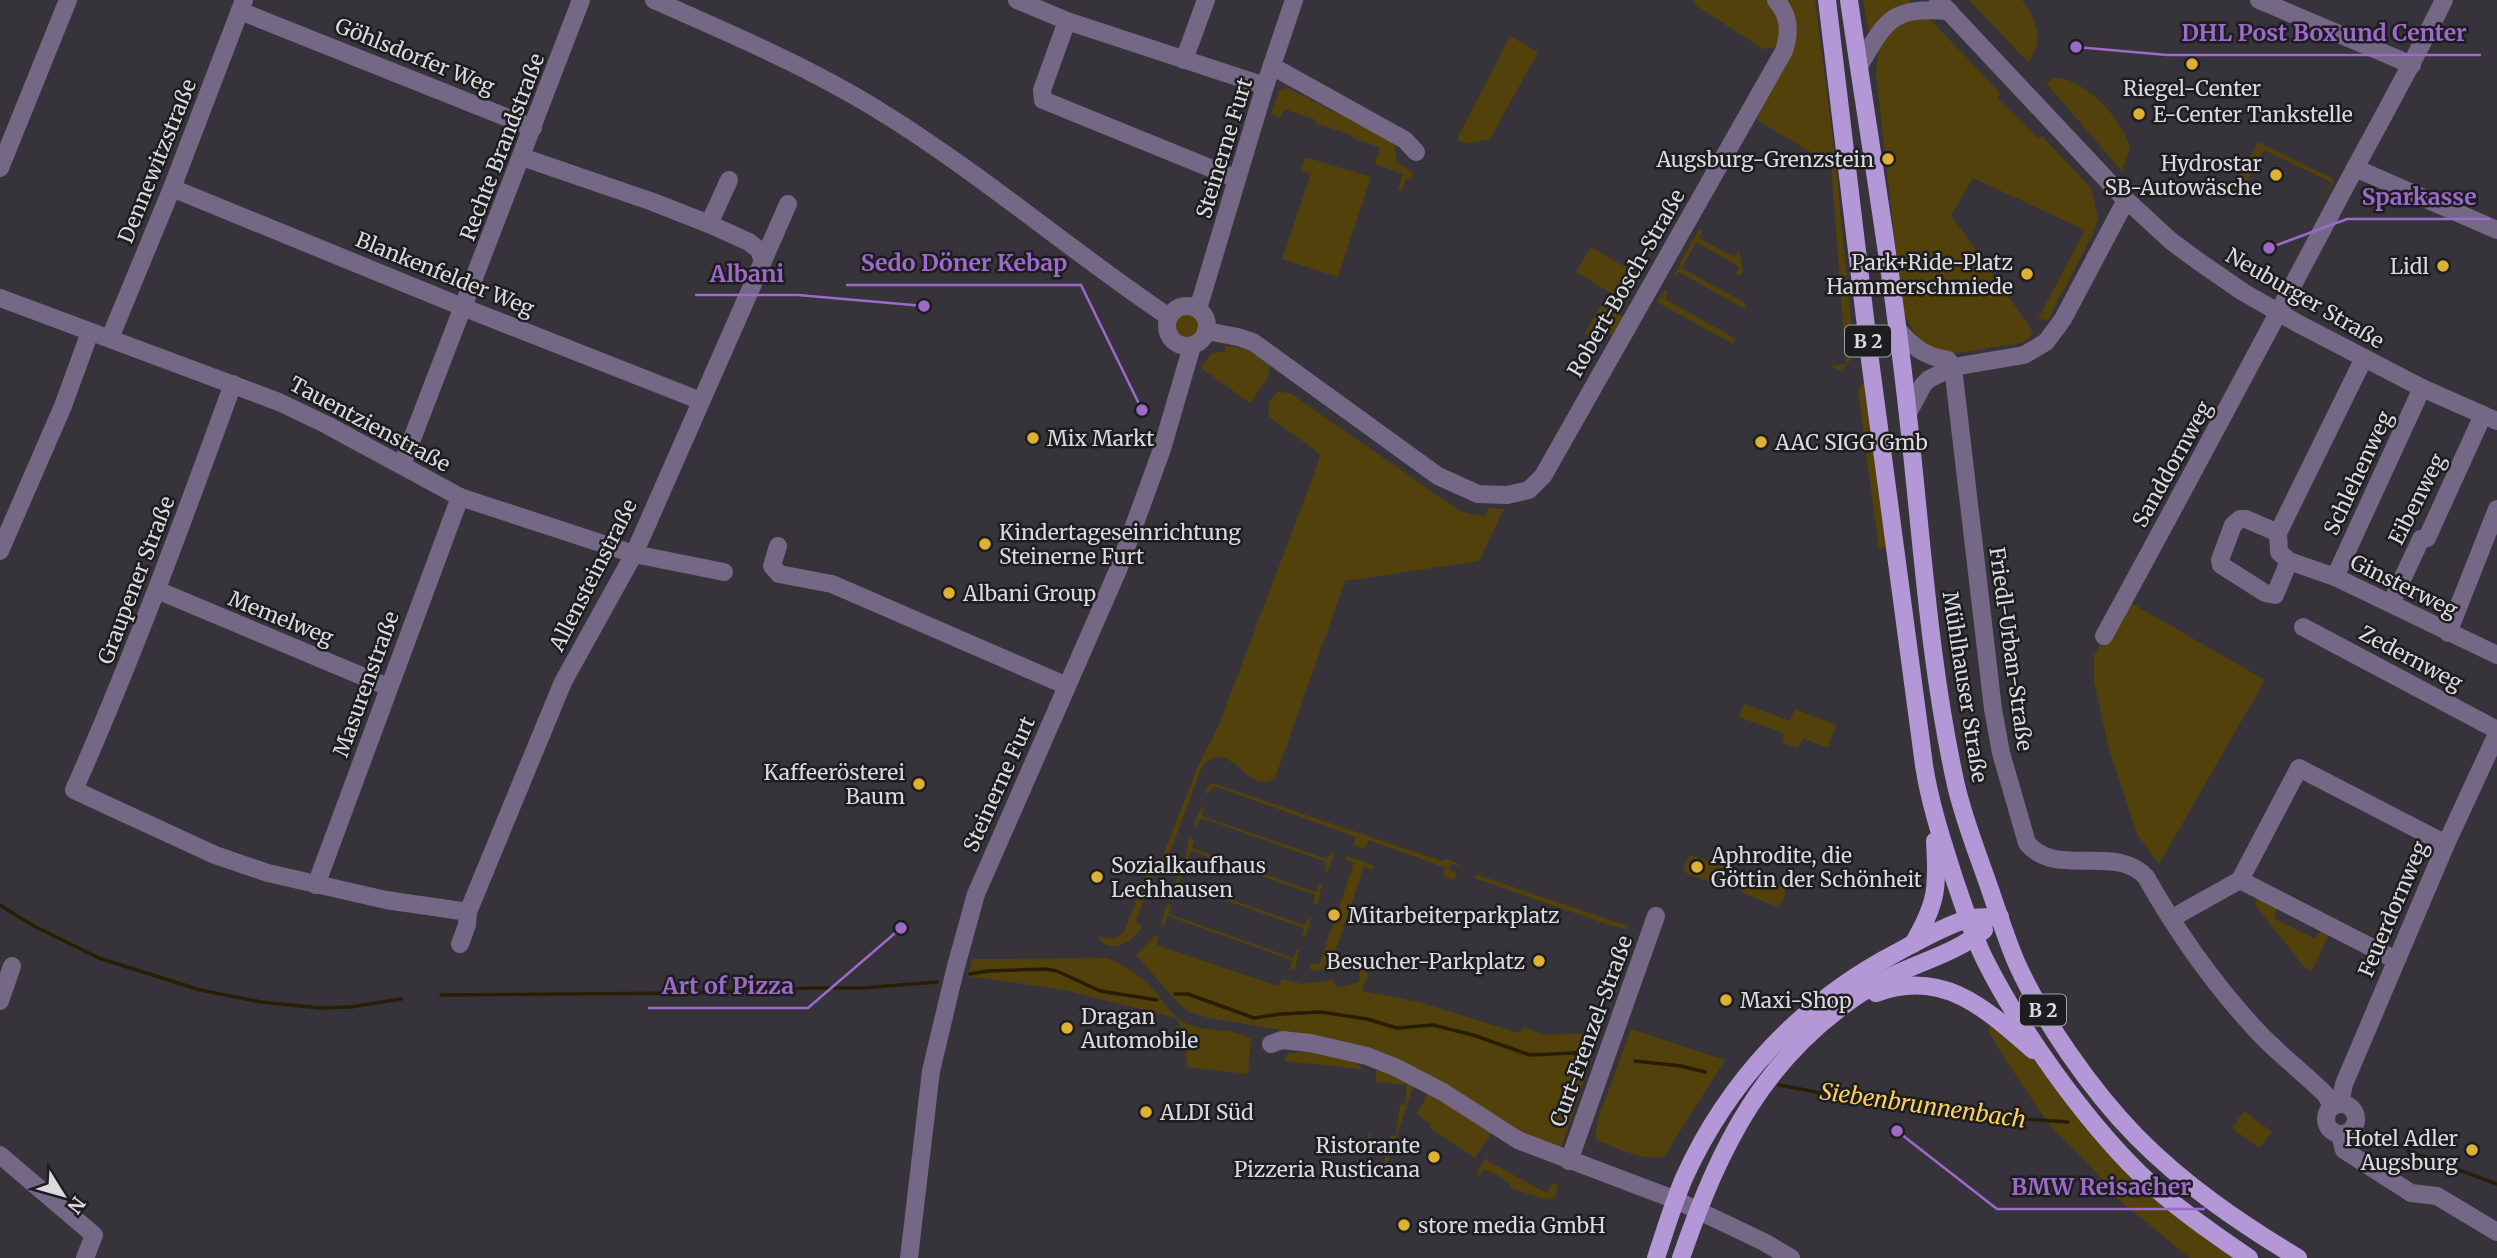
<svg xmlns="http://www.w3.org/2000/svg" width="2497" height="1258" font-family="Merriweather,serif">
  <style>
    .green { fill: #53410c }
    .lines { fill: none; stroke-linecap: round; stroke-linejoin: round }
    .stream { stroke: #281e03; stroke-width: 3.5 }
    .minor { stroke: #756786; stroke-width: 18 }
    .major { stroke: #b497d7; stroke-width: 18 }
    .poi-dot { fill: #deb133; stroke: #1d1c1f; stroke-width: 2.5 }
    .labels { text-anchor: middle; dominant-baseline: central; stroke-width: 5; stroke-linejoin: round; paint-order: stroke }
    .shield { fill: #1d1c1f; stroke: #a2a1a5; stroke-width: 2 }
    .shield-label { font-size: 19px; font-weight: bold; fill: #dbdade }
    .street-label { font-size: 21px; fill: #dbdade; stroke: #1d1c1f }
    .poi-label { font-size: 21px; fill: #dbdade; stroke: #1d1c1f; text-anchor: start }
    .water-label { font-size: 23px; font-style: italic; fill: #fccf59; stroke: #1d1c1f }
    .leader { fill: none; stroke: #9d69ca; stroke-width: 2.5 }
    .callout-dot { fill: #9d69ca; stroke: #1d1c1f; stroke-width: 2.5 }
    .callout-label { font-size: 23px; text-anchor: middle; font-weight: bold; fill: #9d69ca; stroke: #1d1c1f; stroke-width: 5; stroke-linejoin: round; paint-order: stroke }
  </style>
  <rect width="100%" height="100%" fill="#36343a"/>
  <g class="green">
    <path d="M 1693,0 L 1815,0 L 1835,156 L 1853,343 L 1852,358 L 1841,371 L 1830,366 L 1846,364 L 1831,164 L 1757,120 L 1762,107 L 1776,47 L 1763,49 L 1695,5 Z"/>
    <path d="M 1863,0 L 1909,0 L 1911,4 L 1872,32 L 1868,28 Z"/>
    <path d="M 1969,0 L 2022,0 C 2037,21 2045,39 2028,62 Z"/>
    <path d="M 1916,16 L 1929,18 L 2001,94 L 1997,98 L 2039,139 L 2042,136 L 2091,188 L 2098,217 L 2094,232 L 2048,320 L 2038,319 L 2085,230 L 1973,178 L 1951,215 L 2032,330 L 2031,337 L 2022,343 L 1950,354 C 1923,353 1909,329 1902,306 L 1876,74 L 1878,51 L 1895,24 Z"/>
    <path d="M 1510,36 L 1538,52 L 1490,139 L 1467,144 L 1457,139 Z"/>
    <path d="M 2055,78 C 2084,77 2125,122 2130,149 L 2122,171 L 2046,83 Z"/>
    <path d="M 1284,88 L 1290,89 L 1393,142 L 1395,146 L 1396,161 L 1413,173 L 1412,180 L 1406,179 L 1402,191 L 1398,189 L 1403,174 L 1375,164 L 1380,147 L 1351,138 L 1351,135 L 1315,123 L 1316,120 L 1284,109 L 1280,118 L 1271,114 L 1279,91 Z"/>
    <path d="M 2258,142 L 2334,179 L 2316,213 L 2331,182 L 2264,150 L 2238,198 L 2230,194 Z"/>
    <path d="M 1305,157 L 1371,177 L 1338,277 L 1282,259 L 1311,174 L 1301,170 Z"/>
    <path d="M 1699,229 L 1703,230 L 1699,238 L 1734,257 L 1739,250 L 1743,272 L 1738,276 L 1736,273 L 1740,267 L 1696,242 L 1682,268 L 1745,303 L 1745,309 L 1679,272 L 1677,276 L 1674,275 Z"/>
    <path d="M 1591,247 L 1639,275 L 1624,301 L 1576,272 Z"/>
    <path d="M 1664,291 L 1668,291 L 1665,299 L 1736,339 L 1733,344 L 1657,302 Z"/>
    <path d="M 1601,305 L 1623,317 L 1613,335 L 1605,330 L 1599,341 L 1585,333 Z"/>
    <circle cx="1187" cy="326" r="16"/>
    <path d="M 1225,345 L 1248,350 L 1270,364 L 1268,377 L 1250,403 L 1201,368 L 1211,354 L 1225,351 Z"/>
    <path d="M 1866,382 L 1888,542 L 1886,547 L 1879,550 L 1858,391 L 1862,383 Z"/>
    <path d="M 1278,392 L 1290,393 L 1460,511 L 1485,517 L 1488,508 L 1504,509 L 1479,561 L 1345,581 L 1275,778 C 1246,798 1230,731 1201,769 L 1162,874 L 1155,872 L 1136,921 L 1142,927 C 1132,941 1112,957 1098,937 L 1113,939 L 1124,932 L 1151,863 L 1159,865 L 1199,764 L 1218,727 L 1317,466 L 1320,454 L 1268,416 L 1270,401 Z"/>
    <path d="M 2124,599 L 2265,680 L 2159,864 L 2137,834 L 2109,749 L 2094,681 L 2094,656 Z"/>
    <path d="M 1744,704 L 1790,721 L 1795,709 L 1836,725 L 1828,748 L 1803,738 L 1798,748 L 1783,743 L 1784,736 L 1781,732 L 1742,718 L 1739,719 Z"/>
    <path d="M 1212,783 L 1442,861 L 1447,859 L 1459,864 L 1459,866 L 1451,863 L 1449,870 L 1457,873 L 1454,880 L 1443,875 L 1445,868 L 1369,840 L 1364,849 L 1354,845 L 1356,837 L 1214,786 L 1206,795 L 1207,787 Z"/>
    <path d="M 1202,806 L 1204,808 L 1202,816 L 1327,859 L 1332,851 L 1334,854 L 1328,871 L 1324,871 L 1326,862 L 1202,818 L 1196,827 L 1194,824 Z"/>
    <path d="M 1192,838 L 1194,841 L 1192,848 L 1316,892 L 1320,884 L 1322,884 L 1318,904 L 1313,903 L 1315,895 L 1191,851 L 1188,859 L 1185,859 L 1189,839 Z"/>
    <path d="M 1689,855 L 1725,866 L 1727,872 L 1723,883 L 1717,885 L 1686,873 L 1683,870 Z"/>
    <path d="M 1346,856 L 1373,865 L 1374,868 L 1372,869 L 1364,867 L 1332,961 L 1340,964 L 1327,969 L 1312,971 L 1309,966 L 1311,963 L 1319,965 L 1354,863 L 1346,860 Z"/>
    <path d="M 1181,872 L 1180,882 L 1305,925 L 1308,918 L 1311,917 L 1306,937 L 1302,937 L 1304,928 L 1180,884 L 1176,892 L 1173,893 L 1178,873 Z"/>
    <path d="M 1749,874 L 1784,887 L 1786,893 L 1782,903 L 1776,906 L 1743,893 L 1740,886 L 1743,877 Z"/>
    <path d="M 1478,875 L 1628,926 L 1627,929 L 1615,927 L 1474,878 Z"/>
    <path d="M 2260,899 L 2278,908 L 2274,918 L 2315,939 L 2323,926 L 2331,930 L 2312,971 L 2305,968 L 2255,905 L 2256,900 Z"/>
    <path d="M 1169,904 L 1171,907 L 1169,914 L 1293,958 L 1296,950 L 1299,950 L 1295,970 L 1290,969 L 1292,960 L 1168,916 L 1164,925 L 1161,925 L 1166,905 Z"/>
    <path d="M 1156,935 L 1159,937 L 1157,945 L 1278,986 L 1282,979 L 1302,984 L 1334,980 L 1337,988 L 1359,982 L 1360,970 L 1365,971 L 1368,975 L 1362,991 L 1419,1002 L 1518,1033 L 1524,1027 L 1544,1035 L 1594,1033 L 1598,1039 L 1561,1148 L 1522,1135 L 1431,1076 L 1401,1061 L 1321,1037 L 1210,1018 L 1189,1012 L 1179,1004 L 1136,955 Z"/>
    <path d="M 1108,958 C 1124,966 1141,975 1153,989 C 1164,1001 1172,1018 1188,1024 C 1208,1033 1232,1027 1251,1039 L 1248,1074 L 1187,1067 L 1185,1038 L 1177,1018 L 1064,990 L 968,976 L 972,959 Z"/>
    <path d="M 1992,1024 L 2053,1068 L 2106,1137 L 2249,1258 L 2190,1258 L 2119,1200 L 2092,1168 L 2050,1126 L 2000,1051 L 1988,1030 Z"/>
    <path d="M 1631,1029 L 1725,1060 L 1665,1155 C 1647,1164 1617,1147 1598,1141 L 1595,1137 L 1598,1119 Z"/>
    <path d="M 1305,1051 L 1356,1060 L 1361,1069 L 1284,1061 L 1288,1054 Z"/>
    <path d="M 1377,1068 L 1409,1081 L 1413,1087 L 1385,1171 L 1383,1171 L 1386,1152 L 1367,1150 L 1368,1134 L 1370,1134 L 1370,1142 L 1389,1144 L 1390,1135 L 1396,1136 L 1400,1105 L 1405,1105 L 1407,1085 L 1375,1082 Z"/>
    <path d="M 1429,1092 L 1492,1133 L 1475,1158 L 1429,1127 L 1431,1124 L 1417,1114 Z"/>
    <path d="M 2244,1111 L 2272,1132 L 2259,1148 L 2232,1128 Z"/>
    <path d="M 1490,1151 L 1486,1160 L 1547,1193 L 1553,1183 L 1558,1184 L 1555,1198 L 1548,1200 L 1510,1188 L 1511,1185 L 1498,1175 L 1483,1169 L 1478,1178 L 1478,1171 Z"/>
  </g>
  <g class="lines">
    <g class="stream">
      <path d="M 0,905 L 32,925 L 99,958 L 200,990 L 261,1002 L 321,1008 L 351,1007 L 401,999"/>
      <path d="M 970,974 L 988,971 L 1045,969 L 1057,971 L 1100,991 L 1157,1000"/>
      <path d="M 1175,994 L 1188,994 L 1254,1018 L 1281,1014 L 1321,1012 L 1367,1019 L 1397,1028 L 1433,1025 L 1473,1035 L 1530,1055 L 1593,1052"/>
      <path d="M 441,995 L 694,993 L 810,988 L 863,988 L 937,982"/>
      <path d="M 1635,1061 L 1681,1066 L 1705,1072"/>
      <path d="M 1779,1085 L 1837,1096 L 1993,1117 L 2068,1122"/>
      <path d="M 2408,1151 L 2497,1184"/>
    </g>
    <g class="minor">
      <path d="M 654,0 C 729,33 813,69 883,113 C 983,175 1072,252 1169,317"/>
      <path d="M 1017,0 L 1067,21 L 1265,86"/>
      <path d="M 1938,0 L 2121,195 L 2171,241 L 2198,261 L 2243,292 L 2297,323 L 2422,388 L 2497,421"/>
      <path d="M 2259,0 L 2412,65"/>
      <path d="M 240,11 L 533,128"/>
      <path d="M 1067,21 L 1042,90 L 1043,100 L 1237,179"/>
      <path d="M 1184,60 L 1206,0"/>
      <path d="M 1272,66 L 1405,140 L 1416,152"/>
      <path d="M 1859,66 C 1887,19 1891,7 1949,11"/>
      <path d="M 0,168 L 68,0"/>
      <path d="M 2355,168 L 2497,230"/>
      <path d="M 172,188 L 465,308 L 701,401"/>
      <path d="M 709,224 L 729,180"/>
      <path d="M 763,261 L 788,204"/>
      <path d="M 0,298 L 279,402 L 327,425 L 460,497 L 634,554 L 724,572"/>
      <circle cx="1187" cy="326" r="20"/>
      <path d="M 1198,309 L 1265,86 L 1294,0"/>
      <path d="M 1897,329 C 1912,346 1925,357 1948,360 L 1953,367 L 1993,709 L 2001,753 L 2027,843 C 2056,879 2115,843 2146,877 C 2177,932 2216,987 2259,1033 C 2280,1055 2304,1073 2326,1095 L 2332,1107"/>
      <path d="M 1206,331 L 1238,337 L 1253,342 L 1438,476 L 1478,494 L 1507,495 L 1529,490 L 1543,476 L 1784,51 C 1790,32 1790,16 1776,0"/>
      <path d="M 110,338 L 172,188 L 244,0"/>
      <path d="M 2364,358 L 2278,533 L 2279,552 L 2289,561 L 2335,577 L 2497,655"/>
      <path d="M 233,384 C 183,521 133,657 74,790 L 215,855 L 268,873 L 386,900 L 468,912"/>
      <path d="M 1908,413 L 1923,385 L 1929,379 L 1953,367 L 2024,355 L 2046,342 L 2063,319 L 2126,200"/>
      <path d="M 402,465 L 581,0"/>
      <path d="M 2278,533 L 2246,519 L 2240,519 L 2233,525 L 2220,560 L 2221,565 L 2265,593 L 2275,595 L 2289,561"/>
      <path d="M 778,546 L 772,566 L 779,574 L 832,584 L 1067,686"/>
      <path d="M 0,551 L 63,406 L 90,332"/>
      <path d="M 2335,577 L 2422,388"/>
      <path d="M 157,590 L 388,687"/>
      <path d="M 2391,603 L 2421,539 L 2427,538 L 2483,415"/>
      <path d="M 2303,627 L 2497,730"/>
      <path d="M 2448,633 L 2497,509"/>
      <path d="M 2104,636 C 2183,492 2260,347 2337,202 C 2373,134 2410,69 2444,0"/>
      <path d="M 2240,880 L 2396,960"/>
      <path d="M 316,885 L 460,497"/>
      <path d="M 2181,913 L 2240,880 L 2299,768 L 2446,844"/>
      <path d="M 460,944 L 467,925 L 468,912 L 563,682 L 634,554 L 763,261 L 759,250 L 749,242 L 709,224 L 653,202 L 522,157"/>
      <path d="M 0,1001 L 12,966"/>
      <path d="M 1271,1044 L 1282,1040 L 1310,1043 L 1367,1056 L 1397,1068 L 1443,1092 L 1518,1140 L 1676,1200 L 1764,1242 L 1791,1258"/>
      <path d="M 2340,1104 L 2344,1084 L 2446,844 L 2497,734"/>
      <circle cx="2341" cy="1119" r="15"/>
      <path d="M 2340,1134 L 2344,1150 L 2411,1193 L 2437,1196 L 2497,1232"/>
      <path d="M 0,1155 L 94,1235 L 85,1258"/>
      <path d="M 1569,1161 L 1656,916"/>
      <path d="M 909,1258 L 931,1071 L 955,970 L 976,894 L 1118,570 L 1162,449 L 1192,346"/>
    </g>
    <g class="major">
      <path d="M 1827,0 L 1870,360 L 1924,765 C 1930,804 1942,840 1954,878 C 1964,906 1972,935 1986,962 C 2021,1031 2084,1119 2139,1173 C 2172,1205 2211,1232 2249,1258"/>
      <path d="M 1849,0 C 1869,139 1893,277 1908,416 C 1922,539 1929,664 1956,785 C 1963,816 1975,847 1986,878 C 1996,906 2005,936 2017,964 C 2043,1021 2092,1091 2136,1136 C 2184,1185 2240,1223 2298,1258"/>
      <path d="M 1913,944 C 1937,903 1938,888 1935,841"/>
      <path d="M 1876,993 C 1943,968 1986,1009 2033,1050"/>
      <path d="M 1656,1258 C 1665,1231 1673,1204 1684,1178 C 1728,1081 1802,1002 1896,953 C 1914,943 1949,924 1968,919 C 1978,916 1990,918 2000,917"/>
      <path d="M 1681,1258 C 1720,1145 1764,1054 1869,988 C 1905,965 1951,957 1984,930"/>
    </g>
  </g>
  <g class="poi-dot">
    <circle cx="2192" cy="64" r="7"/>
    <circle cx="2139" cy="114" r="7"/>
    <circle cx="1888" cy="159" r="7"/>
    <circle cx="2276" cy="175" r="7"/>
    <circle cx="2443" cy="266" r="7"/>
    <circle cx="2027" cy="274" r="7"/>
    <circle cx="1033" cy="438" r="7"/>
    <circle cx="1761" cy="442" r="7"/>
    <circle cx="985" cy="544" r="7"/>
    <circle cx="949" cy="593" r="7"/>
    <circle cx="919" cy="784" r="7"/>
    <circle cx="1697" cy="867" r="7"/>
    <circle cx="1097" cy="877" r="7"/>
    <circle cx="1334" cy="915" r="7"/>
    <circle cx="1539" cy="961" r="7"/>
    <circle cx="1726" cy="1000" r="7"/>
    <circle cx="1067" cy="1028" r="7"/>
    <circle cx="1146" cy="1112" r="7"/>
    <circle cx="2472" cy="1150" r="7"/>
    <circle cx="1434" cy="1157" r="7"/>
    <circle cx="1404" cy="1225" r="7"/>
  </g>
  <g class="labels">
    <g class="shield">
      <rect x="1845" y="325.5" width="46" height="31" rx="5"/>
      <rect x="2020" y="994.5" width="46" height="31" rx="5"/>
    </g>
    <g class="shield-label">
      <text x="1868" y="341">B 2</text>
      <text x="2043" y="1010">B 2</text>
    </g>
    <g class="street-label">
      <text transform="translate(415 56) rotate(22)">Göhlsdorfer Weg</text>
      <text transform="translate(502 147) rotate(-69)">Rechte Brandstraße</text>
      <text transform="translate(1224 148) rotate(-73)">Steinerne Furt</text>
      <text transform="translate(157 161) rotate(-68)">Dennewitzstraße</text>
      <text transform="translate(445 274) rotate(22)">Blankenfelder Weg</text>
      <text transform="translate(1626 283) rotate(-60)">Robert-Bosch-Straße</text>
      <text transform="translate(2305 298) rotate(30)">Neuburger Straße</text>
      <text transform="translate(370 424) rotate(28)">Tauentzienstraße</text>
      <text transform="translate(2172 464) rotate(-61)">Sanddornweg</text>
      <text transform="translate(2358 473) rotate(-65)">Schlehenweg</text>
      <text transform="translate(2417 499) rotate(-63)">Eibenweg</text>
      <text transform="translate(593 575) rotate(-63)">Allensteinstraße</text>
      <text transform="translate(136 580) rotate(-69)">Graupener Straße</text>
      <text transform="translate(2404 586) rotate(26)">Ginsterweg</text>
      <text transform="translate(281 618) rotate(22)">Memelweg</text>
      <text transform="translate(2011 649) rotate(82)">Friedl-Urban-Straße</text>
      <text transform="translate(2411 658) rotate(28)">Zedernweg</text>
      <text transform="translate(366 684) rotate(-70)">Masurenstraße</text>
      <text transform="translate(1965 687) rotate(81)">Mühlhauser Straße</text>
      <text transform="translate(999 784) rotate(-66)">Steinerne Furt</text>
      <text transform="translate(2393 909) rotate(-67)">Feuerdornweg</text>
      <text transform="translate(1591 1031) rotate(-70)">Curt-Frenzel-Straße</text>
    </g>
    <g class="poi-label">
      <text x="2192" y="88" text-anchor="middle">Riegel-Center</text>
      <text x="2153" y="114">E-Center Tankstelle</text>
      <text x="1874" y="159" text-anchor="end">Augsburg-Grenzstein</text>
      <text x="2262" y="163" text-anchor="end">Hydrostar<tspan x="2262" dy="24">SB-Autowäsche</tspan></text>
      <text x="2013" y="262" text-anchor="end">Park+Ride-Platz<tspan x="2013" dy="24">Hammerschmiede</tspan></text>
      <text x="2429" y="266" text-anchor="end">Lidl</text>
      <text x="1047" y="438">Mix Markt</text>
      <text x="1775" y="442">AAC SIGG Gmb</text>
      <text x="999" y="532">Kindertageseinrichtung<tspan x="999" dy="24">Steinerne Furt</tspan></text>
      <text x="963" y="593">Albani Group</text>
      <text x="905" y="772" text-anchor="end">Kaffeerösterei<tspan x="905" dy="24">Baum</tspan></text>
      <text x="1711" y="855">Aphrodite, die<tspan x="1711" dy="24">Göttin der Schönheit</tspan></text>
      <text x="1111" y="865">Sozialkaufhaus<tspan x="1111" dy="24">Lechhausen</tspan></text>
      <text x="1348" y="915">Mitarbeiterparkplatz</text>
      <text x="1525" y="961" text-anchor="end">Besucher-Parkplatz</text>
      <text x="1740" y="1000">Maxi-Shop</text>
      <text x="1081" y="1016">Dragan<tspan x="1081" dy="24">Automobile</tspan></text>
      <text x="1160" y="1112">ALDI Süd</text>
      <text x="2458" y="1138" text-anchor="end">Hotel Adler<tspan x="2458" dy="24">Augsburg</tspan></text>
      <text x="1420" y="1145" text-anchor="end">Ristorante<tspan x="1420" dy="24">Pizzeria Rusticana</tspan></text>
      <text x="1418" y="1225">store media GmbH</text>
    </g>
    <g class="water-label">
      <text transform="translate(1923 1105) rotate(8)">Siebenbrunnenbach</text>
    </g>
  </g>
  <path class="leader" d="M2076 47L2167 55H2481M2269 248L2347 219H2490M1142 410L1081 285H846M924 306L798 295H695M901 928L808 1008H648M1897 1131L1997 1209H2205"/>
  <g class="callout-dot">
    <circle cx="2076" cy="47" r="7"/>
    <circle cx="2269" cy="248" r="7"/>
    <circle cx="1142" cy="410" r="7"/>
    <circle cx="924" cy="306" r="7"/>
    <circle cx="901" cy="928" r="7"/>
    <circle cx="1897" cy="1131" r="7"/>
  </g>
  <g class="callout-label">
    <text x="2324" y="41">DHL Post Box und Center</text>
    <text x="2419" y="205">Sparkasse</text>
    <text x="964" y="271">Sedo Döner Kebap</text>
    <text x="747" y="282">Albani</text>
    <text x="728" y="994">Art of Pizza</text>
    <text x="2101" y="1195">BMW Reisacher</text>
  </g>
  <g transform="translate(63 1195) rotate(127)" stroke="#1d1c1f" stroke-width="5" paint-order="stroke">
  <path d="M0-5L12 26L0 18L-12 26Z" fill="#dbdade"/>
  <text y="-10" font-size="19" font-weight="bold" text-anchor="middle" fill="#dbdade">N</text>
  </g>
</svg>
